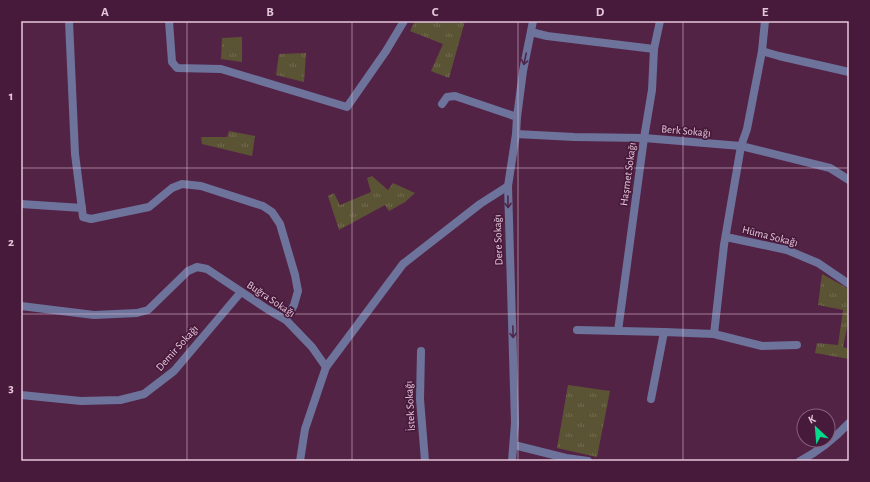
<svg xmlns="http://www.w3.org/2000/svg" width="870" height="482" font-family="'Alegreya Sans',sans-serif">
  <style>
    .grass { fill: url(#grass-tufts) }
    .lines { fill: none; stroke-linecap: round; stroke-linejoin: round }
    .street { stroke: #6e739c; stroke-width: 8 }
    .oneway { stroke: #4d264a }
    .grid { fill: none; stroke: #e5c7db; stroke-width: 1; stroke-opacity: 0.55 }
    .labels { text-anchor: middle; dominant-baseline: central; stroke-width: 3.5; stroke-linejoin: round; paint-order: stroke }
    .street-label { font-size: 11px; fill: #e5c7db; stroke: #47193b }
    .neatline { fill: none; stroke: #e5c7db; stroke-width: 1.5 }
    .grid-label { font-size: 13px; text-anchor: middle; font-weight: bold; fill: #e5c7db }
  </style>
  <defs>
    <pattern id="grass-tufts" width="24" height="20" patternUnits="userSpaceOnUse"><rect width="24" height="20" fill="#5b5434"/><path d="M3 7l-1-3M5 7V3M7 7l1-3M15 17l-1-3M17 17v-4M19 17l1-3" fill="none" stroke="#726b51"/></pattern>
  </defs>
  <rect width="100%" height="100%" fill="#532346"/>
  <g class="grass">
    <path d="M 415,21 L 465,21 L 449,78 L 431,71 L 443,44 L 410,31 Z"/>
    <path d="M 242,37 L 242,62 L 221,59 L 222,38 Z"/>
    <path d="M 306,53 L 304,82 L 276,75 L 279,54 Z"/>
    <path d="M 229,131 L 255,136 L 252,156 L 202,144 L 201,137 L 227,137 Z"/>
    <path d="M 372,176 L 388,190 L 393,183 L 415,193 L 405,202 L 389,211 L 385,205 L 339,230 L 328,196 L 334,193 L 340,205 L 371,192 L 367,178 Z"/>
    <path d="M 822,274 L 849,289 L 849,318 L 843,347 L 849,349 L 849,359 L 815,353 L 817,343 L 838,345 L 843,310 L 818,305 Z"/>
    <path d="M 568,385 L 610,391 L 597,457 L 557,448 Z"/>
  </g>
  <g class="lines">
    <g class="street">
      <path d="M 69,21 L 75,154 L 83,217 L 91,219 L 149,207 L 172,188 L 182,184 L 201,186 L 263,206 L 272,212 L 280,224 L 295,275 L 298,291 L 294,305 L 286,320"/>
      <path d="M 169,21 L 172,62 L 177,68 L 221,69 L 347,107 L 386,51 L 404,21"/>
      <path d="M 531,32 L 547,36 L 654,49"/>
      <path d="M 762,51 L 779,56 L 849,72"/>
      <path d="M 442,104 L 447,97 L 455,96 L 517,117"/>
      <path d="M 516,134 L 574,137 L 644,138 L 741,146 L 830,168 L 849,180"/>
      <path d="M 21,204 L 82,208"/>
      <path d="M 726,237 L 787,250 L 818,263 L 849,284"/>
      <path d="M 21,306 L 94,315 L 137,313 L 148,310 L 188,271 L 197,267 L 207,269 L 267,309 L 286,320 L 312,347 L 326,367 L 403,264 L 480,204 L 508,186"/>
      <path d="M 577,330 L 664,332"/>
      <path d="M 618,331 L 644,138 L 652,90 L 654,49 L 660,21"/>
      <path d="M 714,334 L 762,346 L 797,345"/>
      <path d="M 421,351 L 420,399 L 425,461"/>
      <path d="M 21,395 L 81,401 L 120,400 L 144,394 L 174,371 L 241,292"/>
      <path d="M 651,399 L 664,332 L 714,334 L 724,245 L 741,146 L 747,129 L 762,51 L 765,21"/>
      <path d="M 514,445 L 566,458 L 588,461"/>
      <path d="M 300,461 L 305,429 L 326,367"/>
      <path d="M 512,461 L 515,423 L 508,186 L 516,134 L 517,117 L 523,71 L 533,21"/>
      <path d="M 800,461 C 819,451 834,439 849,423"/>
    </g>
  </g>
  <defs><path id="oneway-shaft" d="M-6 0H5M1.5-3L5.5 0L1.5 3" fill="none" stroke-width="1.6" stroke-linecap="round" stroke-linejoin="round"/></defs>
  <g class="oneway">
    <use href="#oneway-shaft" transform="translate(525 59) rotate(102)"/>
    <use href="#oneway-shaft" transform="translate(508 202) rotate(89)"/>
    <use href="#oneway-shaft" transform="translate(513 332) rotate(89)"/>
  </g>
  <path class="grid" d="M 187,21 L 187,461M 352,21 L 352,461M 518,21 L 518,461M 683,21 L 683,461M 21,168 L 849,168M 21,314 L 849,314"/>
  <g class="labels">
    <g class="street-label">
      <text transform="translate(686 131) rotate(5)">Berk Sokağı</text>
      <text transform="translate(628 174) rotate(-82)">Haşmet Sokağı</text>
      <text transform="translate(770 236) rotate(14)">Hüma Sokağı</text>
      <text transform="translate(498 240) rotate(-92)">Dere Sokağı</text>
      <text transform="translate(271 299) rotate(34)">Buğra Sokağı</text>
      <text transform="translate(177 348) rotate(-48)">Demir Sokağı</text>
      <text transform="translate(410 406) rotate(-93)">İstek Sokağı</text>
    </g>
  </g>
  <rect width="870" height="482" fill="none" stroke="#47193b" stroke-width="44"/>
  <g transform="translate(816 428) rotate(334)"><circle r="19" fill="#47193b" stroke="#865f7b"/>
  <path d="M0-3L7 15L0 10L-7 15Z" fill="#05d98b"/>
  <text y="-6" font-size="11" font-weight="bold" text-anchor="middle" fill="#e5c7db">K</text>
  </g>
  <rect x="22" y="22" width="826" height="438" class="neatline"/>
  <g class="grid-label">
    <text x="105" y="16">A</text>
    <text x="270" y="16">B</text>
    <text x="435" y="16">C</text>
    <text x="600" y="16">D</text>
    <text x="765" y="16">E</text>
    <text x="11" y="100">1</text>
    <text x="11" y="246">2</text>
    <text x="11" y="392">3</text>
  </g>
</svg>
